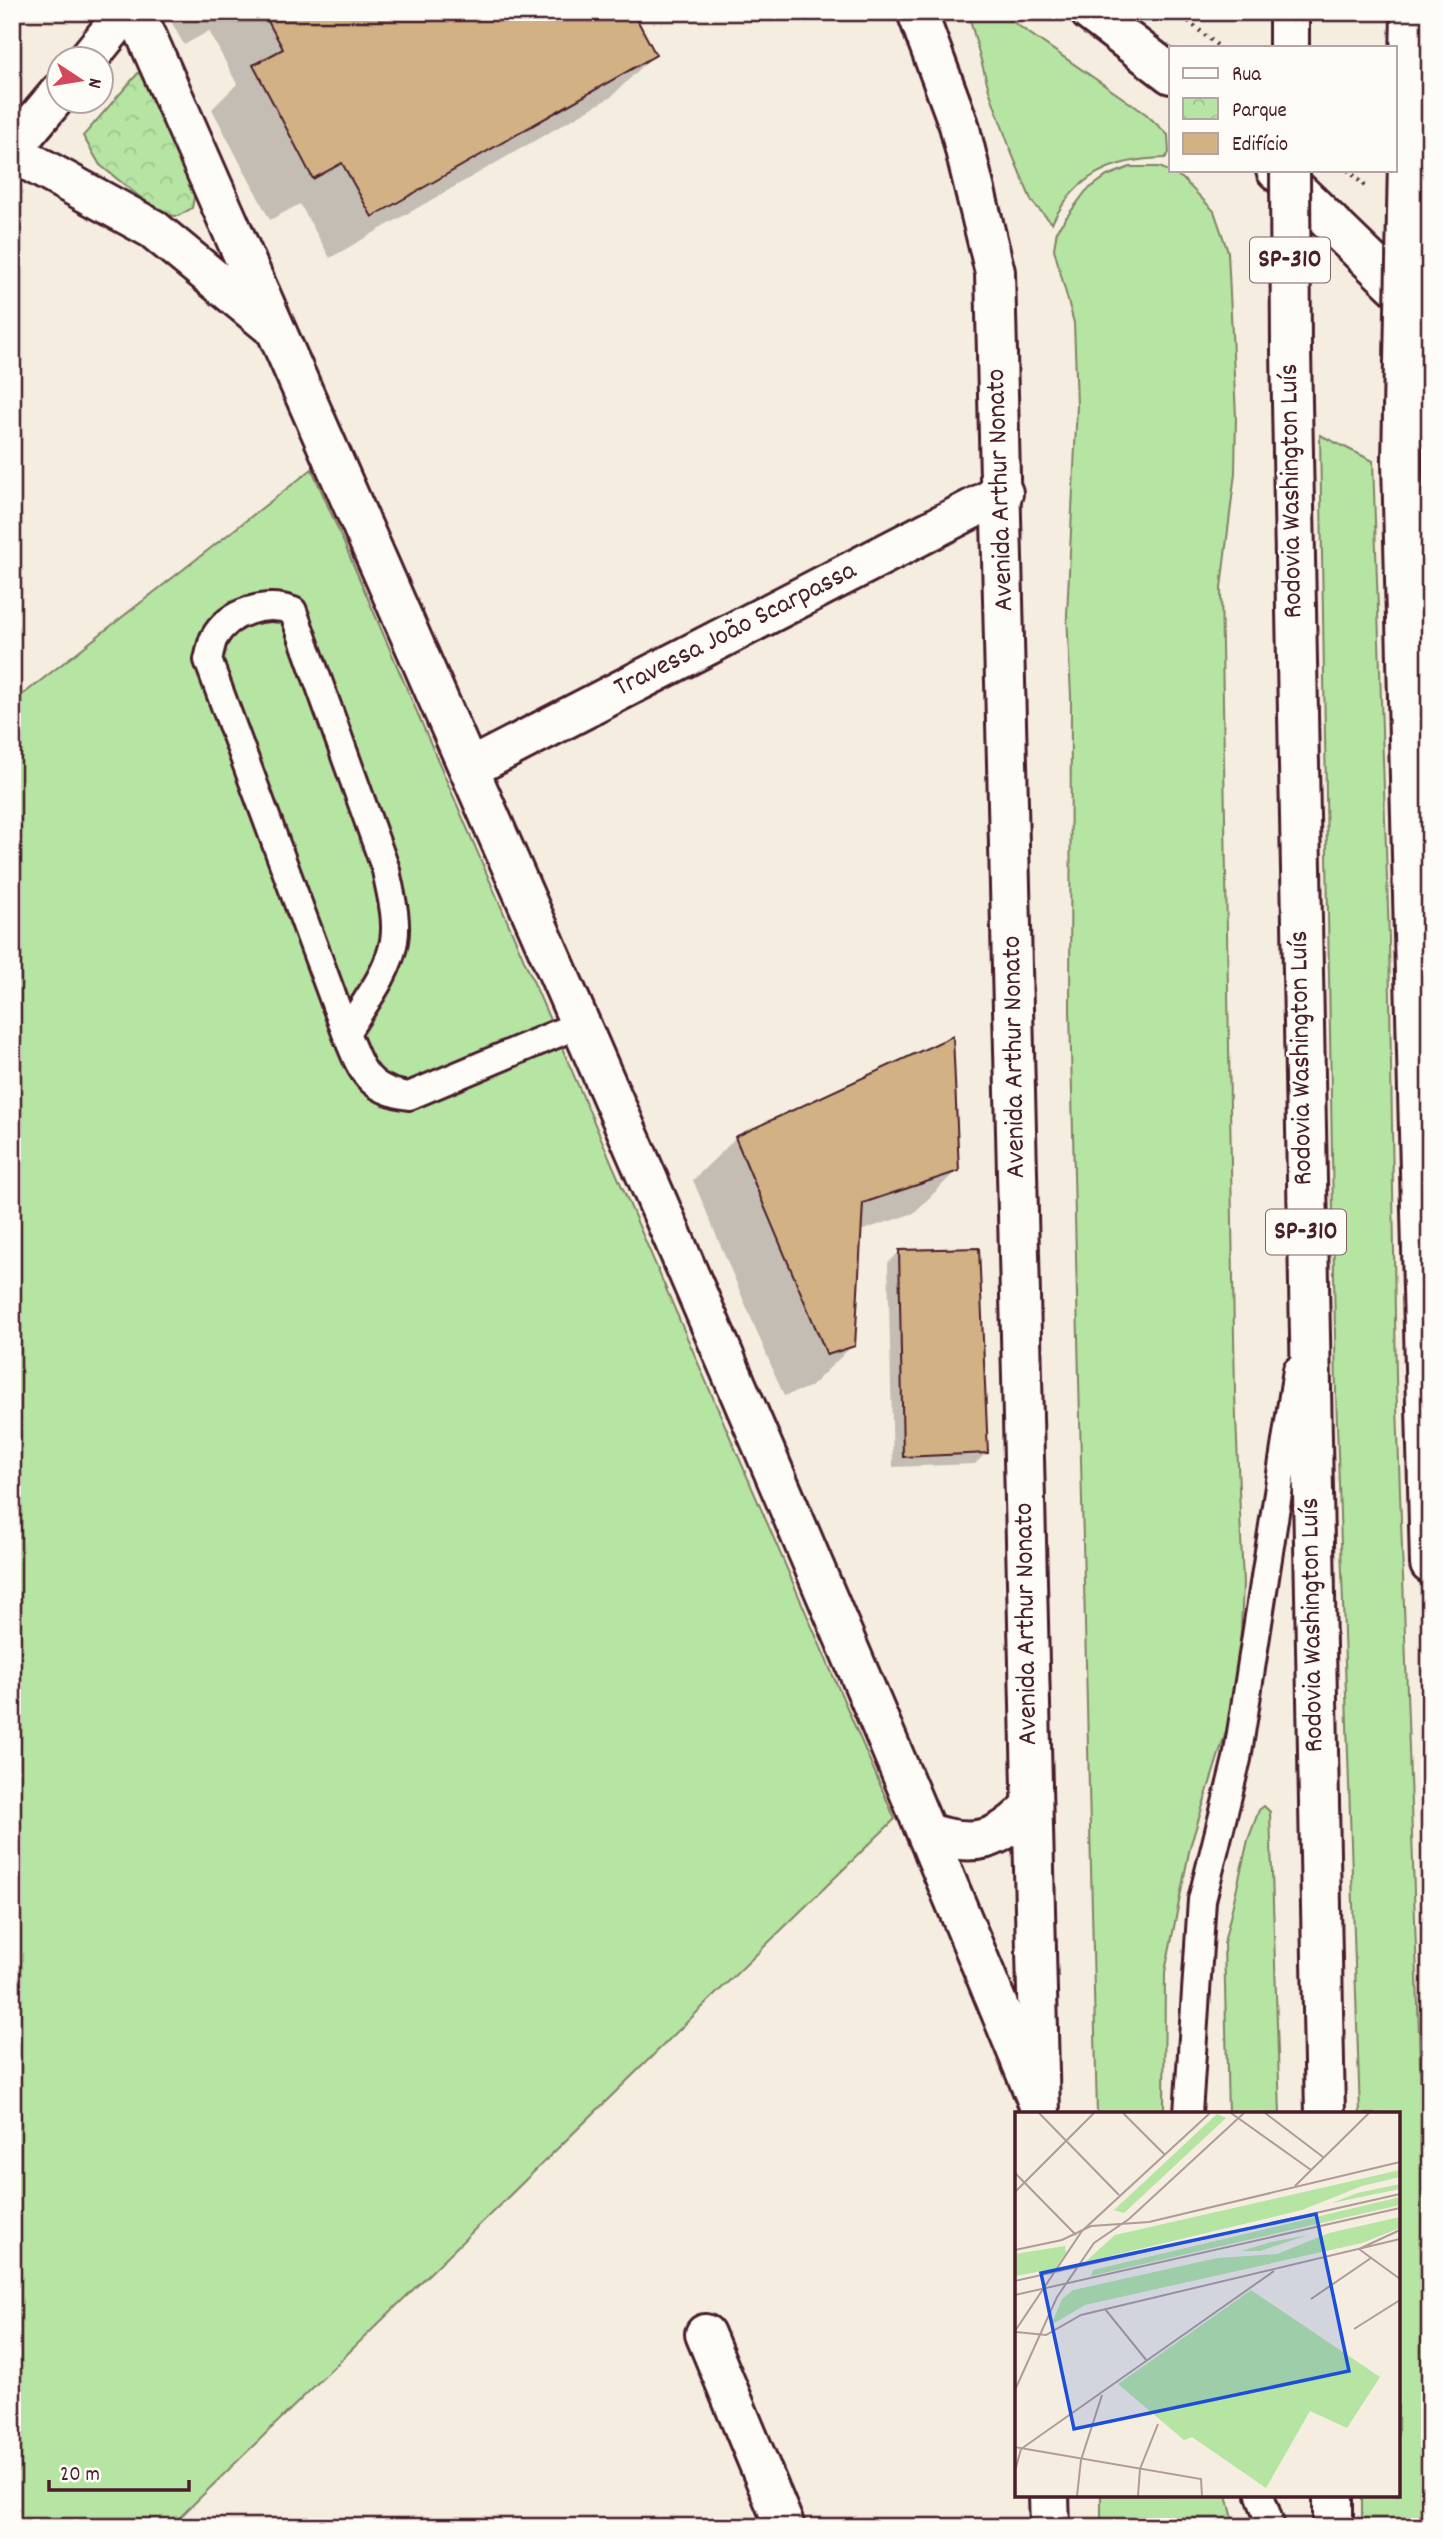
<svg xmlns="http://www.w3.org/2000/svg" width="1442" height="2539" font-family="Dekko,sans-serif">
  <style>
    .grass { fill: #b6e4a2; stroke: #808266; stroke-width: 2 }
    .park { fill: url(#park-crowns); stroke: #808266; stroke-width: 2 }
    .shadow { fill: #0003 }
    .building { fill: #d2b185; stroke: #4a1f2b; stroke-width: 2 }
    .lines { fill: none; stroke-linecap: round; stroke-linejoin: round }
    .lane-casing { stroke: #4a1f2b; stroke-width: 32 }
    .street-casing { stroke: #4a1f2b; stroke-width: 44 }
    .secondary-casing { stroke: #4a1f2b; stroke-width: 44 }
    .primary-casing { stroke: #4a1f2b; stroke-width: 44 }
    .highway-casing { stroke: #4a1f2b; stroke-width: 44 }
    .path { stroke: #4a1f2b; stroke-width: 4.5; stroke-dasharray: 2 5; stroke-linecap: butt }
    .lane { stroke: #fdfcf7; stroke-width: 26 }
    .street { stroke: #fdfcf7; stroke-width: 38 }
    .secondary { stroke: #fdfcf7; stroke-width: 38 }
    .primary { stroke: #fdfcf7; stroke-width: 38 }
    .highway { stroke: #fdfcf7; stroke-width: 38 }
    .highway-bridge-casing { stroke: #4a1f2b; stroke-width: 44; stroke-linecap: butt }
    .highway-bridge { stroke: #fdfcf7; stroke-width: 38 }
    .labels { text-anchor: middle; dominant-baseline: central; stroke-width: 6; stroke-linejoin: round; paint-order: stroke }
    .shield { fill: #fdfcf7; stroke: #806168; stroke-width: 2 }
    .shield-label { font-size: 26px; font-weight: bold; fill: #4a1f2b }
    .street-label { font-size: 28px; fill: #4a1f2b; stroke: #fdfcf7 }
    .inset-road { fill: none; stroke: #b09b98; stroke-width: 2 }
    .view { fill: #1d4ed8; fill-opacity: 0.15; stroke: #1d4ed8; stroke-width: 3.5 }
    .inset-edge { fill: none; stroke: #4a1f2b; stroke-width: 3.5 }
  </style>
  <defs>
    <pattern id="park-crowns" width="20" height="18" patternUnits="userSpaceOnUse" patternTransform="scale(1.75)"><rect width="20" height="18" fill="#b6e4a2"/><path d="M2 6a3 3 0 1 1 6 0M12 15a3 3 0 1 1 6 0" fill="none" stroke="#9ec38c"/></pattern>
  </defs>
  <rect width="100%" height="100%" fill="#f4ede0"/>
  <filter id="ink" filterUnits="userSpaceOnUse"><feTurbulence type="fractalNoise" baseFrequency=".0143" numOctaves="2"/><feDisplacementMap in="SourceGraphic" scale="14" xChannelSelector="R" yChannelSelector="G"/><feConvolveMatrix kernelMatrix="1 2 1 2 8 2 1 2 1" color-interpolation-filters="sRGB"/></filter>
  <g filter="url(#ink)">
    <g class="grass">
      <path d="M 968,12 L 1000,13 L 1146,114 L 1168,135 L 1169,153 L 1165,158 C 1112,159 1076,175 1052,223 L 1032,202 L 1012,154 L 989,90 Z"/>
      <path d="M 1130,167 L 1160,167 L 1182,178 L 1214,211 L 1228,252 L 1236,416 L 1235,473 L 1221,588 L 1235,1393 L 1243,1584 L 1240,1652 L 1229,1722 L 1190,1847 L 1165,1972 L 1164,2114 L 1097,2114 L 1070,1011 L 1071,696 L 1067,615 L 1077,405 L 1074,323 L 1054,249 L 1057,230 L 1086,191 L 1107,176 Z"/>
      <path d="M 1320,435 L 1373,461 L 1389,938 L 1396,1377 L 1422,2120 L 1427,2527 L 1362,2527 L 1362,2495 L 1398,2495 L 1398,2114 L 1360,2114 L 1336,1394 Z"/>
      <path d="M 312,469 L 895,1819 L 170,2527 L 12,2527 L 12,703 Z"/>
      <path d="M 1264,1806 L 1270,1812 L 1280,2114 L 1228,2114 L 1224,1943 L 1248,1840 L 1259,1810 Z"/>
      <path d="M 1101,2495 L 1227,2495 L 1235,2527 L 1101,2527 Z"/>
    </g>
    <path class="park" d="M 139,72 L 187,162 L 196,186 L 192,208 L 178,216 L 162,215 L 100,165 L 83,136 Z"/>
    <g class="shadow">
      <path d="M 166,12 L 631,12 L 654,55 L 611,97 L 330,258 L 300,204 L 270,220 L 212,109 L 237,84 L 209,31 L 184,45 Z"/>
      <path d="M 736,1138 L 957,1170 L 914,1213 L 860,1231 L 853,1345 L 810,1387 L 784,1396 L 693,1180 Z"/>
      <path d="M 899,1252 L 986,1453 L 975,1464 L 893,1467 L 888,1263 Z"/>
    </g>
    <g class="building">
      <path d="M 263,12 L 633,12 L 656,55 L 372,217 L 342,163 L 313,179 L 253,65 L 283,49 Z"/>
      <path d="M 953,1036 L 959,1171 L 863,1203 L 855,1346 L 827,1355 L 735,1137 Z"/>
      <path d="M 979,1248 L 988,1453 L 903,1457 L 899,1250 Z"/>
    </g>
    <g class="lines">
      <defs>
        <g id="lane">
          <path d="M 346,1033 C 363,1005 389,973 394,941 C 398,918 390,892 386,870 L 293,611 C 266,601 229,611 214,638 C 211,644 210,653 208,660 L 346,1033 C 361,1070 367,1090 409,1096 L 580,1024"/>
          <path d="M 1188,2114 L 1202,1900 L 1237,1759 L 1297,1370"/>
          <path d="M 1260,2495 L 1271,2527"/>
        </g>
        <g id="street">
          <path d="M 136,12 C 442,708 751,1402 1039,2105"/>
          <path d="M 87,60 L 126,12"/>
          <path d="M 12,149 L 60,92"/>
          <path d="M 12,152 L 153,229 L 270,325"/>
          <path d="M 470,768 L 1003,493"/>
          <path d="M 705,2334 L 785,2527"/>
        </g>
        <g id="secondary">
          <path d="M 917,12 L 959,125 L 995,272 L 1040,2114"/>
          <path d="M 927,1833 C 975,1848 998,1842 1032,1806"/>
          <path d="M 1049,2495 L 1050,2527"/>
        </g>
        <g id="primary">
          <path d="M 1090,12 L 1171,74"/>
          <path d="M 1276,170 L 1430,319"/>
        </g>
        <g id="highway">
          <path d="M 1291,350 L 1325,2114"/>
          <path d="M 1402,462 L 1430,1564"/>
          <path d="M 1333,2495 L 1333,2527"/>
        </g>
      </defs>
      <use href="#lane" class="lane-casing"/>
      <use href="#street" class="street-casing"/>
      <use href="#secondary" class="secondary-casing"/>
      <use href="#primary" class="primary-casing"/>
      <use href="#highway" class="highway-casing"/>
      <g class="path">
        <path d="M 1178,12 L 1219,47"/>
        <path d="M 1348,170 L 1365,186"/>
      </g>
      <use href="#lane" class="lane"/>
      <use href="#street" class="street"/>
      <use href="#secondary" class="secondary"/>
      <use href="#primary" class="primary"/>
      <use href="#highway" class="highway"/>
      <defs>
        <g id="highway-bridge">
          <path d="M 1289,12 L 1289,47"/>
          <path d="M 1290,170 L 1291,350"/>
          <path d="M 1402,462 L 1411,12"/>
        </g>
      </defs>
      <use href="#highway-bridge" class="highway-bridge-casing"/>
      <use href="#highway-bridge" class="highway-bridge"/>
    </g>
  </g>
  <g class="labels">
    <g class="shield">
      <rect x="1250" y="237.5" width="80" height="45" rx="5"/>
      <rect x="1266" y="1209.5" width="80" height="45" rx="5"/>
    </g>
    <g class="shield-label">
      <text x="1290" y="260">SP-310</text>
      <text x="1306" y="1232">SP-310</text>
    </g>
    <g class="street-label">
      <text transform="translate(1002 490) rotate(-92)">Avenida Arthur Nonato</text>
      <text transform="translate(1293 491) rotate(-91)">Rodovia Washington Luís</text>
      <text transform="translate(736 631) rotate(-27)">Travessa João Scarpassa</text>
      <text transform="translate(1016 1057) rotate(-91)">Avenida Arthur Nonato</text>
      <text transform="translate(1303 1058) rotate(-91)">Rodovia Washington Luís</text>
      <text transform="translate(1028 1624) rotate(-91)">Avenida Arthur Nonato</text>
      <text transform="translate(1314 1625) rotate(-91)">Rodovia Washington Luís</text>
    </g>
  </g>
  <g transform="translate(1015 2112)">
    <rect width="385" height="385" fill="#f4ede0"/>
    <path d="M 385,58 L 385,65 L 347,74 L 287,98 L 70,150 L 100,123 ZM 385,72 L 385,77 L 317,91 L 342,81 ZM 385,85 L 385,93 L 76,164 L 78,158 ZM 385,105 L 385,116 L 347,131 L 70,193 L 36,213 L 47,187 L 58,178 L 202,146 L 262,142 L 314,121 ZM 293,123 L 245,139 L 226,139 L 256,130 ZM 50,134 L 51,141 L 40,157 L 0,164 L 0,142 ZM 236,178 L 365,265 L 332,316 L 295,299 L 251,376 L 177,325 L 169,328 L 103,272 Z" fill="#b6e4a2"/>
    <path d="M 202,2 L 211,6 L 109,101 L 99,98 Z" fill="#b6e4a2"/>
    <path class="inset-road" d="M 24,1 L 104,83M 108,1 L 150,43M 216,1 L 296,58M 250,1 L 308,45M 0,61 L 61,123M 280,74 L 354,1M 0,80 L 79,1M 344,137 L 385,167M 344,137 L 385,118M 0,138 L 47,128 L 76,114 L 134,110 L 385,50M 0,169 L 385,82M 0,183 L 385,96M 296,187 L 356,146M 90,197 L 132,249M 339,217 L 385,188M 0,219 L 67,119 L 195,1M 0,220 L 31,223 L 66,203 L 385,127M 0,278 L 42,185 L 79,131 L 114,107 L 229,1M 0,335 L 186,367 L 187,384M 0,359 L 6,337 L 259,159M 62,384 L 66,348 L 87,283M 123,384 L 125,357 L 143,312"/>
    <path class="view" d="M 301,102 L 334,259 L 59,317 L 26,161 Z"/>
    <rect width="385" height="385" class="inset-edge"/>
  </g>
  <rect width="1442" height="2539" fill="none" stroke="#fdfcf7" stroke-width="42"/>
  <rect x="21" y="21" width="1400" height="2497" fill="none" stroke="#4a1f2b" stroke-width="2.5" filter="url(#ink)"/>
  <rect x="1169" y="46" width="228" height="126" fill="#fdfcf7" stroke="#b5a4a5" stroke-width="2"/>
  <rect x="1183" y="68" width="35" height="10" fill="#fdfcf7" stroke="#b5a4a5" stroke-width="2"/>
  <text x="1232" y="80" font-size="21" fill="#4a1f2b">Rua</text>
  <rect x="1183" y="98" width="35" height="21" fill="url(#park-crowns)" stroke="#b5a4a5" stroke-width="2"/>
  <text x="1232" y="116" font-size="21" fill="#4a1f2b">Parque</text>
  <rect x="1183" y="133" width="35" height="21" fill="#d2b185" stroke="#b5a4a5" stroke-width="2"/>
  <text x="1232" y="150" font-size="21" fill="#4a1f2b">Edifício</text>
  <g transform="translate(80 80) rotate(102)"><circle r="33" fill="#fdfcf7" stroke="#b5a4a5" stroke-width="2"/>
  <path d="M0-5L12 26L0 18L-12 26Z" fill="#d1495b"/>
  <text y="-10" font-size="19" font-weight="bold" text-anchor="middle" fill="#4a1f2b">N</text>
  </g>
  <path d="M49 2480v10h140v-10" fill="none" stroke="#4a1f2b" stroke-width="3.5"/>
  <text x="60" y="2480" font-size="21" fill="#4a1f2b" stroke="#fdfcf7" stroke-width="5" paint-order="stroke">20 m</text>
</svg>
